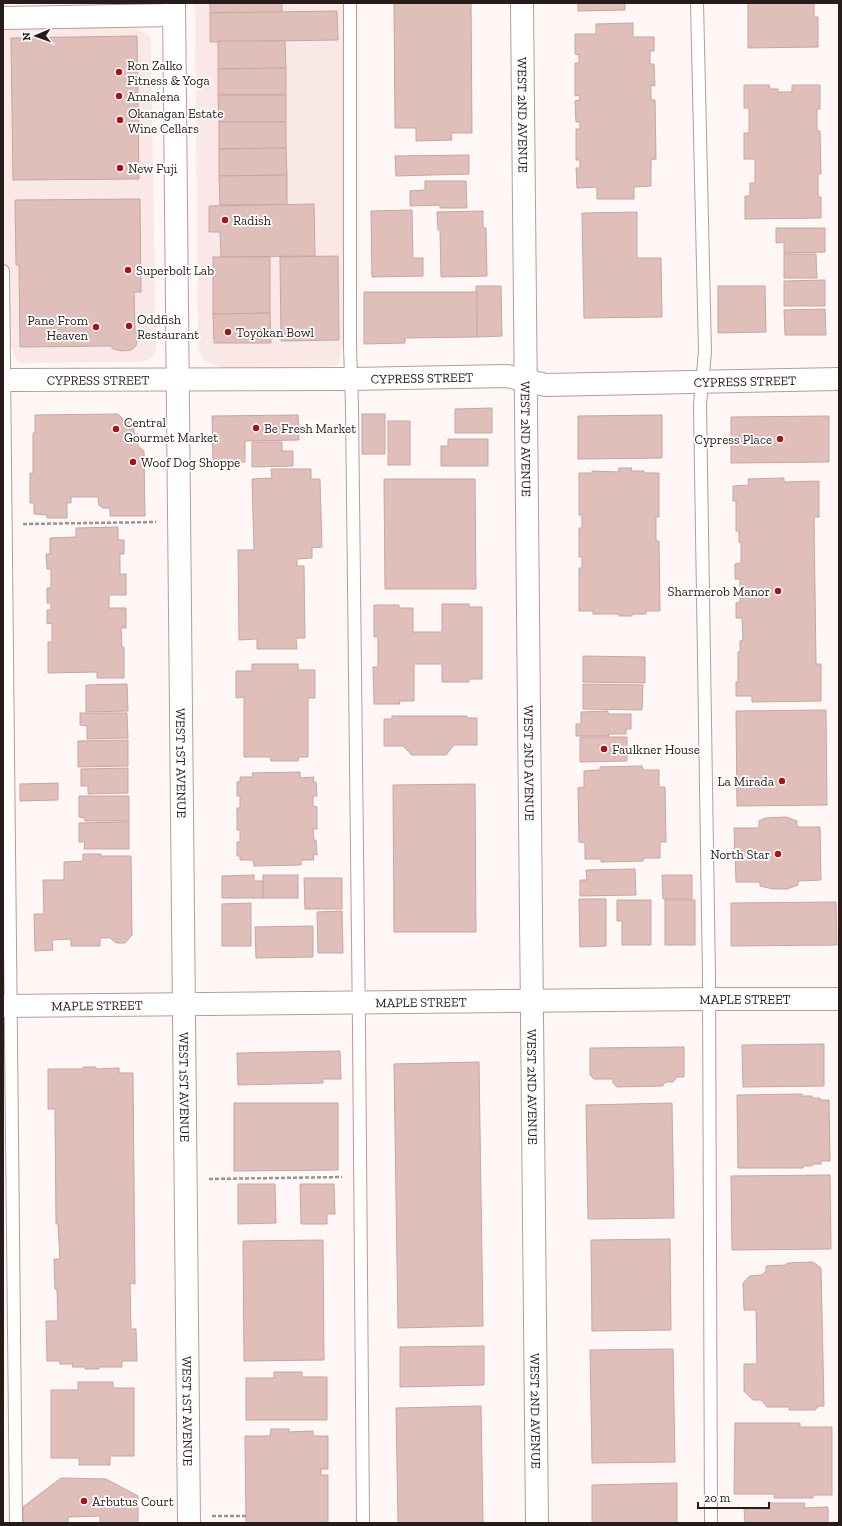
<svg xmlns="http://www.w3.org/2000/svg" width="842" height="1526" font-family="'Zilla Slab',serif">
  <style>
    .built { fill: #fae8e6 }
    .building { fill: #e0beb9; stroke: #c7a6a2 }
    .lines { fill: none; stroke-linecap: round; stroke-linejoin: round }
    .lane-casing { stroke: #bb9a96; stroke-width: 14 }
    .street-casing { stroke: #bb9a96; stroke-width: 24 }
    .path { stroke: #9b9291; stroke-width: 2.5; stroke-dasharray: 4 2; stroke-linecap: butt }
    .lane { stroke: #fff; stroke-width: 12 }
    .street { stroke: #fff; stroke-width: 22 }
    .poi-dot { fill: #a71219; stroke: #fff; stroke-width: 1.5 }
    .labels { text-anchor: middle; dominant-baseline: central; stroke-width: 3.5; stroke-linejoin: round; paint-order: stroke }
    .poi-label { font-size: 13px; fill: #281c1b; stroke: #fff; text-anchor: start }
    .street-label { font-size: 13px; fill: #281c1b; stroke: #fff }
  </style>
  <rect width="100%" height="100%" fill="#fef7f6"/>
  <g class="built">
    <path d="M 195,3 L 350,3 L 350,346 L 341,347 L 339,363 L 336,366 L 225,369 L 209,363 L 204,360 L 200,354 L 198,347 Z"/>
    <path d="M 136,27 L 149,36 L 151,45 L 156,346 L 155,354 L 148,360 L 139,362 L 20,363 L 18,362 L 12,348 L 3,348 L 3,28 Z"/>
  </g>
  <g class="building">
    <path d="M 210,3 L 282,3 L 282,12 L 210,13 Z"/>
    <path d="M 394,3 L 471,3 L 472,133 L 451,133 L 452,140 L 416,141 L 416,128 L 395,128 Z"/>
    <path d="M 578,3 L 625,3 L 625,10 L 578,11 Z"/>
    <path d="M 748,3 L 814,3 L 814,17 L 818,17 L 818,47 L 748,48 Z"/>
    <path d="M 337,11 L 338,40 L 210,42 L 210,13 Z"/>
    <path d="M 633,23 L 633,37 L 654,37 L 654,51 L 650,51 L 650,64 L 654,64 L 655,86 L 651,85 L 651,100 L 655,100 L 656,159 L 651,160 L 651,186 L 634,187 L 634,199 L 597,199 L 597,187 L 577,188 L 576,168 L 580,168 L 580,160 L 576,160 L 576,129 L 580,129 L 580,122 L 576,122 L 575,101 L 580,100 L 579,95 L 575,96 L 575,63 L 579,63 L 579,55 L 575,54 L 575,34 L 596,34 L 596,24 Z"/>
    <path d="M 137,36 L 139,179 L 13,180 L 11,38 Z"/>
    <path d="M 218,41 L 285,41 L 286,68 L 218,69 Z"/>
    <path d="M 286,68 L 286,95 L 218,95 L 218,69 Z"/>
    <path d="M 744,85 L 769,85 L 770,89 L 778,89 L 778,92 L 792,92 L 792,85 L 820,85 L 820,109 L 817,109 L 817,131 L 820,131 L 821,174 L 818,174 L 818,197 L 821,197 L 821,218 L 745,219 L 745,196 L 750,196 L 750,183 L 755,183 L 755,159 L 744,159 L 744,133 L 749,133 L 749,108 L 744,108 Z"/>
    <path d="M 218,95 L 286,95 L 286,122 L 219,122 Z"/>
    <path d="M 219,122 L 286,122 L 286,148 L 219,149 Z"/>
    <path d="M 286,148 L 287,175 L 219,176 L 219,149 Z"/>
    <path d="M 469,155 L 469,174 L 396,176 L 395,156 Z"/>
    <path d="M 287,175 L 287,205 L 220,205 L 219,176 Z"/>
    <path d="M 425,181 L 466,181 L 467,208 L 440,208 L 440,205 L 410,206 L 410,191 L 425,190 Z"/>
    <path d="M 140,199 L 141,292 L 134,292 L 135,329 L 138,335 L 136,346 L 131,350 L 122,351 L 113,349 L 111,346 L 20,347 L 19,265 L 16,265 L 15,200 Z"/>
    <path d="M 314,204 L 315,256 L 221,257 L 220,232 L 209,232 L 209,206 Z"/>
    <path d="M 412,210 L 413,258 L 423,258 L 423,276 L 372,277 L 371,211 Z"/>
    <path d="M 483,211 L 483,228 L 486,228 L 487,276 L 441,277 L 440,230 L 438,230 L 437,212 Z"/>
    <path d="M 637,212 L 637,258 L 661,258 L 662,317 L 584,318 L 582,213 Z"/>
    <path d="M 776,228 L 825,228 L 825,252 L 784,253 L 784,242 L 776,243 Z"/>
    <path d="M 784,254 L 816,254 L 817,278 L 784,278 Z"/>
    <path d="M 338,256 L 339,340 L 281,341 L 280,257 Z"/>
    <path d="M 213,257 L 270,257 L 270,313 L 213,314 Z"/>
    <path d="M 825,280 L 825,306 L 784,306 L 784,281 Z"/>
    <path d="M 476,286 L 501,286 L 502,336 L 477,337 Z"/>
    <path d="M 718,286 L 765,286 L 766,332 L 718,333 Z"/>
    <path d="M 364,292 L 477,292 L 477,337 L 405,338 L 405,343 L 364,344 Z"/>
    <path d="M 825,309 L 826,335 L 785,335 L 784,310 Z"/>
    <path d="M 270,313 L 271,343 L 214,343 L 213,314 Z"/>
    <path d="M 492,408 L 492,433 L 455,433 L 455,409 Z"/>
    <path d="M 118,414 L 124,420 L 129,420 L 134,424 L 134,434 L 138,434 L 138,446 L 144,451 L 145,516 L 110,516 L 110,508 L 103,508 L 99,505 L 98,497 L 71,497 L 71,503 L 67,503 L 67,518 L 47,518 L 47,515 L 34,514 L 34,503 L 30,503 L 30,473 L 33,473 L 33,433 L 35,433 L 35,415 Z"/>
    <rect x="362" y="414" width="23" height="40"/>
    <path d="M 298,415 L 299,440 L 245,441 L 245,462 L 213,462 L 212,416 Z"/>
    <path d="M 662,415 L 662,458 L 578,459 L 578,416 Z"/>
    <path d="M 829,416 L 829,462 L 731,463 L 731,417 Z"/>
    <rect x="388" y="421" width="22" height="44"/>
    <path d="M 448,439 L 488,439 L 488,466 L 441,466 L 441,446 L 448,446 Z"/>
    <path d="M 252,442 L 282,442 L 282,451 L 293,451 L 293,466 L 252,467 Z"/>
    <path d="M 619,468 L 632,468 L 631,471 L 644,471 L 644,473 L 659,473 L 659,517 L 656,517 L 656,541 L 659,541 L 660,611 L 646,611 L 646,614 L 632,614 L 632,616 L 619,616 L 619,614 L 593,614 L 593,611 L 579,611 L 579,568 L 582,568 L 582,557 L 579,557 L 579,528 L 582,528 L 582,515 L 579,515 L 579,473 L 592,473 L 592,471 L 618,472 Z"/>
    <path d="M 271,469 L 311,469 L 311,479 L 320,479 L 322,547 L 312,548 L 312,558 L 297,559 L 297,566 L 304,566 L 305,638 L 296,638 L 297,649 L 257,649 L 257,639 L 239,640 L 238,550 L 254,550 L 252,479 L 272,478 Z"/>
    <path d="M 784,478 L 784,482 L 819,481 L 819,517 L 814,517 L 816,664 L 821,664 L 821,701 L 752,702 L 752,696 L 736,696 L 736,682 L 738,682 L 738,652 L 740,652 L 740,641 L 743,640 L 742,618 L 736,618 L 736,603 L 740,602 L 740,579 L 735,579 L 735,564 L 741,563 L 741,542 L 739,542 L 739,531 L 736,531 L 736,501 L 733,501 L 733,486 L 749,485 L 748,479 Z"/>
    <path d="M 384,479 L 475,479 L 476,589 L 385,589 Z"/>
    <path d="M 118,527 L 118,540 L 124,540 L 124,554 L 120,554 L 120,574 L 126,574 L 126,595 L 109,595 L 109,608 L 126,608 L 126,628 L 121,628 L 122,647 L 124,647 L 124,678 L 97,678 L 97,672 L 48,673 L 48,642 L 52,642 L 52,623 L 47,624 L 47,610 L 51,610 L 51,603 L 47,603 L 47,588 L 51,588 L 51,569 L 47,569 L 46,554 L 50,554 L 50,538 L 76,537 L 76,528 Z"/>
    <path d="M 442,604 L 469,604 L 469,607 L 482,607 L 482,679 L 469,679 L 469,682 L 442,682 L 442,664 L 414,664 L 414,701 L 399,701 L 400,704 L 374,704 L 373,667 L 378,667 L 378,637 L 374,637 L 374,605 L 399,605 L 399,608 L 413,608 L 413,632 L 442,632 Z"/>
    <path d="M 583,656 L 645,657 L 645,683 L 583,682 Z"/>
    <path d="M 252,664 L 298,664 L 298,670 L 315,670 L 315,698 L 308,698 L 308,757 L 299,757 L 298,761 L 271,761 L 270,757 L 244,757 L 244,697 L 236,698 L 236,671 L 252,671 Z"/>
    <path d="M 127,684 L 128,711 L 86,712 L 86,685 Z"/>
    <path d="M 583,684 L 643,685 L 642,710 L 583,709 Z"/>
    <path d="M 826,710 L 827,805 L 737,806 L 736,711 Z"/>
    <path d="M 608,711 L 608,714 L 631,714 L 631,729 L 626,729 L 626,734 L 608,734 L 609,736 L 576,736 L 576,724 L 581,724 L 581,712 Z"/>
    <path d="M 80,713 L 127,713 L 128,738 L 87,739 L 87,726 L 80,725 Z"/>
    <path d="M 392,716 L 467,716 L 467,718 L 477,718 L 477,745 L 454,745 L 446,755 L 412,755 L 403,746 L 384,746 L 384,719 L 392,719 Z"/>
    <path d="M 580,737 L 627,737 L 627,761 L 580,762 Z"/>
    <path d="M 128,740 L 128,766 L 78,767 L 78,741 Z"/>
    <path d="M 642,766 L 643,770 L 659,770 L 659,787 L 665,787 L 666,842 L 660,842 L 660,858 L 644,858 L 643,861 L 601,862 L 601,859 L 585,859 L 585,843 L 579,842 L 578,788 L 584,787 L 584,771 L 600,770 L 600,767 Z"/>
    <path d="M 128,768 L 128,793 L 88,794 L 88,786 L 81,786 L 81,769 Z"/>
    <path d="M 300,772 L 300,778 L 314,777 L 313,782 L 316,782 L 317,796 L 313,796 L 313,806 L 317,807 L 317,829 L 313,829 L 314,840 L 316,840 L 317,855 L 313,854 L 314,860 L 301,860 L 301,865 L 254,866 L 253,860 L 240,860 L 240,856 L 237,856 L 237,842 L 240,842 L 240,830 L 237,830 L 237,808 L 240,808 L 240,796 L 237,796 L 237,782 L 240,782 L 240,777 L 253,777 L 252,773 Z"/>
    <path d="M 58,783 L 58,800 L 20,801 L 20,784 Z"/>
    <path d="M 475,784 L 476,932 L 394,932 L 393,785 Z"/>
    <path d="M 79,796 L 129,796 L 129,821 L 85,821 L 85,818 L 79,817 Z"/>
    <path d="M 786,817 L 797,821 L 797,827 L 820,827 L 821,880 L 798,881 L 798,885 L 787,889 L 773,889 L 760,886 L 760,882 L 736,882 L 734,828 L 759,828 L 759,821 L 765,818 Z"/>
    <path d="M 129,822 L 129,849 L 84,849 L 85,842 L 79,842 L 79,823 Z"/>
    <path d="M 83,854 L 101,854 L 101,856 L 131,856 L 132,935 L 125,943 L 116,943 L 110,938 L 100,938 L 100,946 L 71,946 L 71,939 L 52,940 L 53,950 L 35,951 L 34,914 L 44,914 L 43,880 L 64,880 L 64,862 L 83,861 Z"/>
    <path d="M 635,869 L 636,895 L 580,896 L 580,880 L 587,880 L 586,870 Z"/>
    <path d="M 254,875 L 254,881 L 263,881 L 263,898 L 222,898 L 222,876 Z"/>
    <rect x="263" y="875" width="35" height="23"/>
    <path d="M 662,875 L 692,875 L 692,899 L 663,899 Z"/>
    <path d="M 304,878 L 342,878 L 342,909 L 305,909 Z"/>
    <path d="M 579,899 L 606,899 L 606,946 L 580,947 Z"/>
    <path d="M 617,900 L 651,900 L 651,945 L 622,945 L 622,921 L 617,921 Z"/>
    <rect x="665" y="900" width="30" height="45"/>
    <path d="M 836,902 L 837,945 L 731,946 L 731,903 Z"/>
    <path d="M 251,903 L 251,946 L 222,946 L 222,904 Z"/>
    <path d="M 342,911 L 343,953 L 318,953 L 317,912 Z"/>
    <path d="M 313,926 L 313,957 L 256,958 L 255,927 Z"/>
    <path d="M 824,1044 L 824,1086 L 743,1087 L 742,1045 Z"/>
    <path d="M 684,1047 L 684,1077 L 677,1077 L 673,1082 L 666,1082 L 662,1086 L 617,1087 L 613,1083 L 613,1079 L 594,1079 L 590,1075 L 590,1048 Z"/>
    <path d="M 340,1051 L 341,1079 L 323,1079 L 323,1083 L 238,1085 L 237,1053 Z"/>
    <path d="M 479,1062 L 483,1326 L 398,1328 L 394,1064 Z"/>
    <path d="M 83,1067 L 96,1067 L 96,1069 L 119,1068 L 119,1073 L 133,1073 L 135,1284 L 130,1283 L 131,1329 L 136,1329 L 137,1361 L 122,1361 L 122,1367 L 99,1367 L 99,1369 L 85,1369 L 85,1367 L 72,1367 L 73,1364 L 60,1364 L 60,1361 L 47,1361 L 46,1321 L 58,1321 L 57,1289 L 55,1289 L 54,1259 L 60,1259 L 58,1224 L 56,1224 L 55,1109 L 48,1109 L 48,1069 L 83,1069 Z"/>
    <path d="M 802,1094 L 802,1096 L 812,1096 L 812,1098 L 820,1098 L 820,1100 L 829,1100 L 830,1161 L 821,1161 L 821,1164 L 812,1164 L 812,1166 L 803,1166 L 803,1168 L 738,1168 L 737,1095 Z"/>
    <path d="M 234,1103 L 338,1103 L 338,1170 L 234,1171 Z"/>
    <path d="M 672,1103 L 674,1218 L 588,1219 L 586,1105 Z"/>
    <path d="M 830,1175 L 831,1249 L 732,1250 L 731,1176 Z"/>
    <path d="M 238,1184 L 275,1184 L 276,1223 L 238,1224 Z"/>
    <path d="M 300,1184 L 334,1184 L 335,1214 L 327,1214 L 327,1224 L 301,1224 Z"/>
    <path d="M 670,1239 L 671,1330 L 592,1331 L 591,1240 Z"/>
    <path d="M 323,1240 L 324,1360 L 244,1361 L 243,1241 Z"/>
    <path d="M 813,1262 L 821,1268 L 824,1406 L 819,1406 L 815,1410 L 789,1410 L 789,1407 L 767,1407 L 761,1400 L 753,1400 L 744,1391 L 744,1364 L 757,1364 L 756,1310 L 744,1310 L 743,1283 L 750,1276 L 762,1275 L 766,1271 L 766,1266 L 787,1265 L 787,1263 Z"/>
    <path d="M 484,1346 L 484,1385 L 400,1387 L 400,1347 Z"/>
    <path d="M 673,1349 L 675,1462 L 592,1463 L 590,1350 Z"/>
    <path d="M 274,1372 L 302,1372 L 302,1377 L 327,1377 L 327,1420 L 246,1420 L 246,1378 L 274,1378 Z"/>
    <path d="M 78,1382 L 113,1382 L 113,1388 L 134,1388 L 134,1456 L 110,1456 L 110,1465 L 79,1465 L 79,1458 L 51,1458 L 51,1390 L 78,1390 Z"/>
    <path d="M 481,1406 L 483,1523 L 398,1523 L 396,1408 Z"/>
    <path d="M 735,1423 L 800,1423 L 800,1427 L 832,1427 L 832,1495 L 813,1495 L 813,1498 L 774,1498 L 774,1494 L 734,1494 Z"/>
    <path d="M 271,1429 L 289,1429 L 289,1432 L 313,1431 L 313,1436 L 328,1436 L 328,1469 L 321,1469 L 321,1475 L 328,1475 L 328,1523 L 246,1523 L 245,1436 L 270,1436 Z"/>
    <path d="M 61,1478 L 106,1479 L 138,1496 L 138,1523 L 100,1523 L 100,1516 L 68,1517 L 68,1523 L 23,1523 L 23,1507 Z"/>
    <path d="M 677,1483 L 677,1523 L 592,1523 L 592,1485 Z"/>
    <path d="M 768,1503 L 805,1503 L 804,1508 L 828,1507 L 828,1523 L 745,1523 L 744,1509 L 769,1509 Z"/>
  </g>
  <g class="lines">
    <defs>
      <g id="lane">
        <path d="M 350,3 L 350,346 L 352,407 L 359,1027 L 363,1523"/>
        <path d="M 697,3 L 705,352 L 700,404 L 709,977 L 711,1523"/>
        <path d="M 3,271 L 16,1523"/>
      </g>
      <g id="street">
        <path id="s1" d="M 174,3 L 189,1523"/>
        <path id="s2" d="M 522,3 L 537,1523"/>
        <path d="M 3,18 L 174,15"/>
        <path id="s3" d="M 3,380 L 351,379 L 507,376 L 546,385 L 839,379"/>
        <path id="s4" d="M 3,1006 L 709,999 L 839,999"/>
      </g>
    </defs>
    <use href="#lane" class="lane-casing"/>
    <use href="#street" class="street-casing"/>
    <g class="path">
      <path d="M 23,524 L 156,522"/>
      <path d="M 209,1179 L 342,1177"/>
      <path d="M 212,1516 L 246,1516"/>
    </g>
    <use href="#lane" class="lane"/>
    <use href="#street" class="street"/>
  </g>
  <g class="poi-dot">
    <circle cx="119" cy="72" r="4"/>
    <circle cx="119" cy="96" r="4"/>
    <circle cx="120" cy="120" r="4"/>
    <circle cx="120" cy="168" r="4"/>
    <circle cx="225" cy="220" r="4"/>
    <circle cx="128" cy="270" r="4"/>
    <circle cx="129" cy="326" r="4"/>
    <circle cx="96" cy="327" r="4"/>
    <circle cx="228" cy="332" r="4"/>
    <circle cx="256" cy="428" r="4"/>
    <circle cx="116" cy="429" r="4"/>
    <circle cx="780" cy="439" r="4"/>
    <circle cx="133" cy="462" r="4"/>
    <circle cx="778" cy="591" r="4"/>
    <circle cx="604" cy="749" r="4"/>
    <circle cx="782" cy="781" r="4"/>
    <circle cx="778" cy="854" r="4"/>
    <circle cx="84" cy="1501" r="4"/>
  </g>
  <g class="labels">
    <g class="poi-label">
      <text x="127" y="65">Ron Zalko<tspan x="127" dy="15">Fitness &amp; Yoga</tspan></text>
      <text x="127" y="96">Annalena</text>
      <text x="128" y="113">Okanagan Estate<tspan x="128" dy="15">Wine Cellars</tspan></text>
      <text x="128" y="168">New Fuji</text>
      <text x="233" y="220">Radish</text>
      <text x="136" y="270">Superbolt Lab</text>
      <text x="137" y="319">Oddfish<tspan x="137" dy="15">Restaurant</tspan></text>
      <text x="88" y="320" text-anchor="end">Pane From<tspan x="88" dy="15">Heaven</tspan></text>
      <text x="236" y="332">Toyokan Bowl</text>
      <text x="124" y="422">Central<tspan x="124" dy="15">Gourmet Market</tspan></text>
      <text x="264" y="428">Be Fresh Market</text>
      <text x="772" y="439" text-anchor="end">Cypress Place</text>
      <text x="141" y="462">Woof Dog Shoppe</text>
      <text x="770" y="591" text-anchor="end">Sharmerob Manor</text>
      <text x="612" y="749">Faulkner House</text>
      <text x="774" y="781" text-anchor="end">La Mirada</text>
      <text x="770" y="854" text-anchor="end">North Star</text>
      <text x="92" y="1501">Arbutus Court</text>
    </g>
    <g class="street-label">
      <text stroke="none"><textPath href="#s2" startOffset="112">WEST 2ND AVENUE</textPath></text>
      <text stroke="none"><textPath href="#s3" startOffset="419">CYPRESS STREET</textPath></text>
      <text stroke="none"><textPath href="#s3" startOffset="95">CYPRESS STREET</textPath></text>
      <text stroke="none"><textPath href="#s3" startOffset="743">CYPRESS STREET</textPath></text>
      <text stroke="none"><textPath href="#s2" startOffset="436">WEST 2ND AVENUE</textPath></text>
      <text stroke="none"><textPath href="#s1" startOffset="760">WEST 1ST AVENUE</textPath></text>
      <text stroke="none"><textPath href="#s2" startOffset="760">WEST 2ND AVENUE</textPath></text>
      <text stroke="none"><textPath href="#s4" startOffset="742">MAPLE STREET</textPath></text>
      <text stroke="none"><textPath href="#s4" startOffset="418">MAPLE STREET</textPath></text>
      <text stroke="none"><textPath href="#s4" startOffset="94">MAPLE STREET</textPath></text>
      <text stroke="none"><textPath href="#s1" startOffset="1084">WEST 1ST AVENUE</textPath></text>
      <text stroke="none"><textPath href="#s2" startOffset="1084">WEST 2ND AVENUE</textPath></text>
      <text stroke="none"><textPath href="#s1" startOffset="1408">WEST 1ST AVENUE</textPath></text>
      <text stroke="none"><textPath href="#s2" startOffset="1408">WEST 2ND AVENUE</textPath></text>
    </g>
  </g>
  <rect width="842" height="1526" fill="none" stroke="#281c1b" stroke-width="8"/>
  <g transform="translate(36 36) rotate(268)" stroke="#ffffff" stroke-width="3" paint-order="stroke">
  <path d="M0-3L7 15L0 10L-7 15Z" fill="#281c1b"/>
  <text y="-6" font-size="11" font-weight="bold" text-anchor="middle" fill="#281c1b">N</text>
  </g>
  <path d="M698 1502v6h71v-6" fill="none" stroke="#281c1b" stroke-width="2"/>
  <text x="704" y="1502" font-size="12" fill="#281c1b" stroke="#ffffff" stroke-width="3" paint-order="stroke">20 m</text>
</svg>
